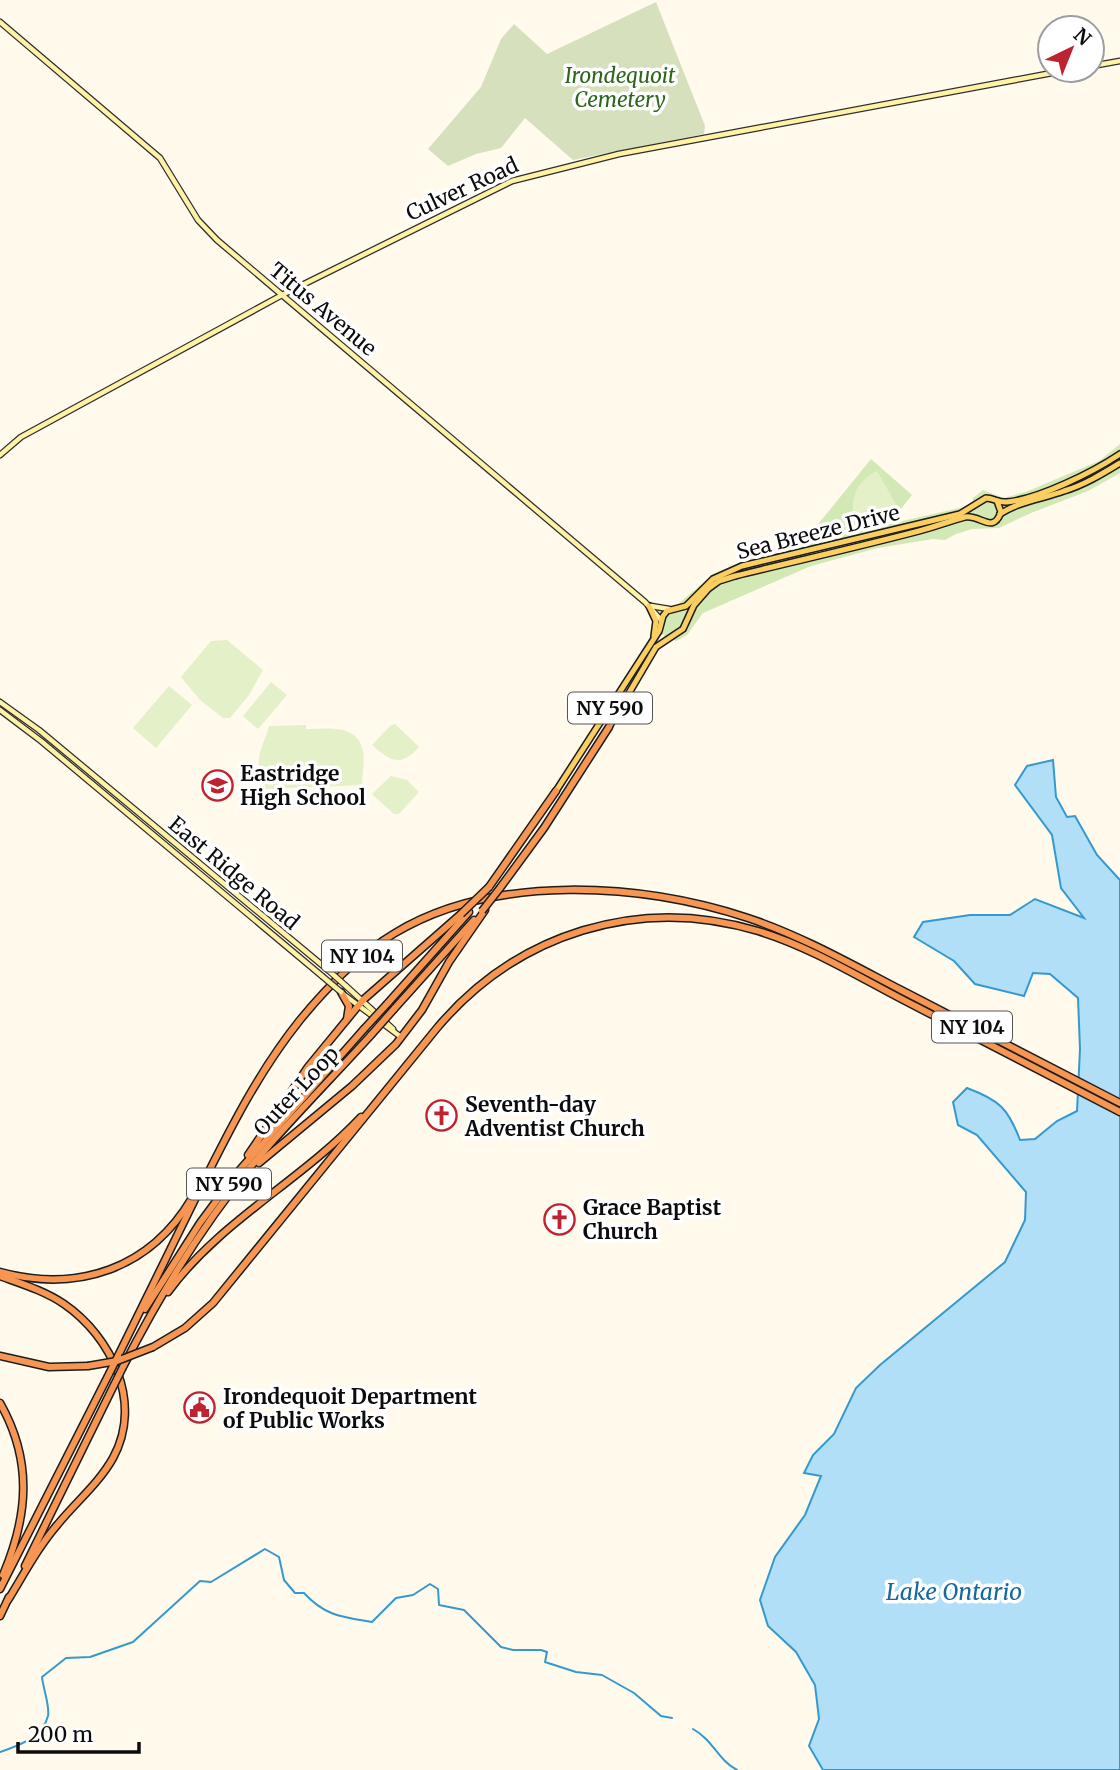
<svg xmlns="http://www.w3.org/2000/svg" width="1120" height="1770" font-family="Merriweather,serif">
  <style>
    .green { fill: #d2e9b5 }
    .cemetery { fill: #d6e0bd }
    .pitch { fill: #e4f0c7 }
    .water { fill: #b0dff7; stroke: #3599cf; stroke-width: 2 }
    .pier { fill: #fffaeb }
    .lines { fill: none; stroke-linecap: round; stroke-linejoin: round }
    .stream { stroke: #3599cf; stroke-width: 2 }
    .secondary-casing { stroke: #2e2e2e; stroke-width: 7 }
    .primary-casing { stroke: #1d1d1d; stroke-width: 8 }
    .motorway-casing { stroke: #1d1d1d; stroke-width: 9 }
    .secondary { stroke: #fff1a6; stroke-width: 4.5 }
    .primary { stroke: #face60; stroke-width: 5 }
    .motorway { stroke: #f69652; stroke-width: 6 }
    .secondary-bridge-casing { stroke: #2e2e2e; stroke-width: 7; stroke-linecap: butt }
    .motorway-bridge-casing { stroke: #1d1d1d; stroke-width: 9; stroke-linecap: butt }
    .secondary-bridge { stroke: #fff1a6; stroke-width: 4.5 }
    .motorway-bridge { stroke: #f69652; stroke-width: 6 }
    .labels { text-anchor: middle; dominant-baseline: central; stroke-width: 7; stroke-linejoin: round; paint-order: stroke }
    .shield { fill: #fff; stroke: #555; stroke-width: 2 }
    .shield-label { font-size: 19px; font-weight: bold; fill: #0c0c0c }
    .park-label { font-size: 21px; font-style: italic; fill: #2e641c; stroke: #fff }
    .street-label { font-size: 21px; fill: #0c0c0c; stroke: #fff }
    .poi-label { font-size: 21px; font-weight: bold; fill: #0c0c0c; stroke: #fff; text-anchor: start }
    .water-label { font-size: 23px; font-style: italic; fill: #14699f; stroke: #fff }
  </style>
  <rect width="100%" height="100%" fill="#fffaeb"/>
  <path class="green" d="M 1120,444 L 1120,473 L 1088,491 L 1031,513 L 999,528 L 972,529 L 956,534 L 945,540 L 933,539 L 878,548 L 811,566 L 703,613 L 687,635 L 676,641 C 656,635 651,623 660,606 L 677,605 L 713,574 L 755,556 L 802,544 L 871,459 L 912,495 L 889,524 L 968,506 L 973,502 L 973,498 L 983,490 L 1004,498 L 1028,491 L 1099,461 Z"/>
  <path class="cemetery" d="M 656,2 L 705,126 L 704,134 L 573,160 L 525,118 L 501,148 L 476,154 L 448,166 L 428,149 L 481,87 L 501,39 L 514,24 L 547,54 Z"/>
  <g class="pitch">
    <path d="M 877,471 L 896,504 L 896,509 L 860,530 C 846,507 853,482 877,471 Z"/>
    <path d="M 227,640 L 263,670 L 249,695 L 230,718 L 223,718 L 200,700 L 181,677 L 211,641 Z"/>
    <path d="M 271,682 L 287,695 L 258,729 L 243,716 Z"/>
    <path d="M 169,686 L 192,705 L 156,748 L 133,728 Z"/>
    <path d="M 395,724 L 419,747 C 400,768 391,761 372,745 L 391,725 Z"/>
    <path d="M 306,725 L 306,729 C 328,729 357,723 363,751 C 365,762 362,774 362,785 L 265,789 C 264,780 260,774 259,766 C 257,753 266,739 269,726 Z"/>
    <path d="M 391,776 L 407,780 L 419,792 L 399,814 L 394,814 L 372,794 Z"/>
  </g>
  <path class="water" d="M 1053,760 L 1056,797 L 1067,817 L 1075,816 L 1097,855 L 1120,880 L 1120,1770 L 823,1770 L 809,1746 L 819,1719 L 815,1685 L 796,1652 L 768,1626 L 760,1600 L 775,1557 L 805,1515 L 821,1476 L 804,1473 L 813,1455 L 834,1434 L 856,1388 L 880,1365 L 1005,1262 L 1025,1220 L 1026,1192 L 977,1135 L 958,1125 L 953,1102 L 967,1088 C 999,1100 1008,1108 1020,1140 L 1035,1139 L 1057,1121 L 1077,1111 L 1080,1049 L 1078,998 L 1050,974 L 1033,973 L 1024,996 L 975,984 L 954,961 L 914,937 L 923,922 L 970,915 L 1010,915 L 1035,899 L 1084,918 L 1061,888 L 1052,835 L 1015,785 L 1027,766 Z"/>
  <path class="pier" d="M 1075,1075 L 1120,1098 L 1120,1116 L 1074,1093 Z"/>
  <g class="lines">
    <g class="stream">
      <path d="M 693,1729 C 714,1741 717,1759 737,1770"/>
      <path d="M 0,1752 C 18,1746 43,1737 48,1716 C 50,1706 43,1688 42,1677 L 66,1658 L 90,1657 L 133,1642 L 200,1581 L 211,1582 L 265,1549 L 279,1557 L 284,1580 L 295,1593 L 304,1593 C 325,1616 342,1617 372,1622 L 396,1598 L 413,1595 L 430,1584 L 438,1589 L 439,1605 L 464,1610 L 501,1647 L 513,1650 L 541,1650 L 547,1652 L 545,1662 L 576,1672 L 602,1675 L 634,1693 L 661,1716 L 672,1718"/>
    </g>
    <defs>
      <g id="secondary">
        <path d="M 0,22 L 160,158 L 198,220 L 217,240 L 645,602 L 661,620"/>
        <path d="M 1092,66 L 1120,61"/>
        <path d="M 0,455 L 21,437 L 282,295 L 512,181 L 619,154 L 1068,70"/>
        <path d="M 651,606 L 669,609"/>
        <path d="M 0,702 L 39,730 L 328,970"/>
        <path d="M 0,710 L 41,741 L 322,976"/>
        <path d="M 346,986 L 393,1029"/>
        <path d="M 343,994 L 401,1037"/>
      </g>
      <g id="primary">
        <path d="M 1000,514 C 1020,501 1042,499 1064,491 C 1084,485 1102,474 1120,463"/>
        <path d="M 649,606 L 656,621 L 654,636"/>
        <path d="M 609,727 L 656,647 L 683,629 L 694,605 L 708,589 L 719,581 L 735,576 C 796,561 858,547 919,531 C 934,527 950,521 965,517 C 980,514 993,535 1001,512 L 997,501"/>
        <path d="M 556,791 L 659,631 L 663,616 L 667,611 L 686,606 L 713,579 L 742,566 L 960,514 L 986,498 C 993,498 999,503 1007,502 C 1039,499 1093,472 1120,454"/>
      </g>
      <g id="motorway">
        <path d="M 489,887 L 556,791"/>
        <path d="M 500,888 L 544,828 L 609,727"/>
        <path d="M 341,992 L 349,1006 L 347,1019"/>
        <path d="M 387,1004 L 469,912"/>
        <path d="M 394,1009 L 474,920"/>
        <path d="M 248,1155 L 308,1067 L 363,1000 L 461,914"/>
        <path d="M 259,1163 L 352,1086 L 396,1044 L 422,1010 L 449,962 L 485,910"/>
        <path d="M 0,1272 C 78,1293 150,1269 192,1198"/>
        <path d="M 0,1276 C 22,1284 45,1291 64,1304 C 112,1337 143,1403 113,1458 C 99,1483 76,1502 58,1524 C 38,1547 24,1574 8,1600"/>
        <path d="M 168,1292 C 220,1221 301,1181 361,1117"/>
        <path d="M 145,1309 L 200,1223 L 237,1173 L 364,1029"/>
        <path d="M 153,1347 L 185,1328 L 213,1303 L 437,1028 C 517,933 639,895 758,931 C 814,948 865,981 917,1007 C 984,1042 1052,1077 1120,1112"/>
        <path d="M 0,1356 L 49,1367 L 88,1366"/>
        <path d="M 118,1356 C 146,1300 173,1243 201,1187 C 230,1129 259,1071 300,1020 C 327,987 358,955 395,933 C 495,873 641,883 748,918 C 802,936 851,964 901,990 C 974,1028 1047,1066 1120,1103"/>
        <path d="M 123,1367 C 159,1296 201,1227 252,1165 C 290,1120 331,1079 371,1035"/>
        <path d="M 0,1403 C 33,1461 28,1516 3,1575"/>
        <path d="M 25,1566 L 114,1385"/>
        <path d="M 0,1589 L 109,1374"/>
        <path d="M 0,1616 L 9,1597"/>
      </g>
    </defs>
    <use href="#secondary" class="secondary-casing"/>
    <use href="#primary" class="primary-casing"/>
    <use href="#motorway" class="motorway-casing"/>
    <use href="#secondary" class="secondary"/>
    <use href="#primary" class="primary"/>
    <use href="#motorway" class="motorway"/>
    <defs>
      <g id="secondary-bridge">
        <path d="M 328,970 L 346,986"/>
        <path d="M 322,976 L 341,992"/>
      </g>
      <g id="motorway-bridge">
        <path d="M 482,911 L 500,888"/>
        <path d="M 461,914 L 489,887"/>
        <path d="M 364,1029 L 387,1004"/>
        <path d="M 371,1035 L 394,1009"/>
        <path d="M 88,1366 L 117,1361 L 153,1347"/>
        <path d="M 109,1374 L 118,1356"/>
        <path d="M 114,1385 L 123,1367"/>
      </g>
    </defs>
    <use href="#secondary-bridge" class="secondary-bridge-casing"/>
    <use href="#motorway-bridge" class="motorway-bridge-casing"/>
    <use href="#secondary-bridge" class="secondary-bridge"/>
    <use href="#motorway-bridge" class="motorway-bridge"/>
  </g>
  <defs>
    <symbol id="school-ring" viewBox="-11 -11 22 22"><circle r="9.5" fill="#fff" stroke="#be2331" stroke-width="1.5"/><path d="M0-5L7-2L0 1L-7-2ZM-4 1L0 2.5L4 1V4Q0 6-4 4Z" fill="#be2331"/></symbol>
    <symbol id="church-ring" viewBox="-11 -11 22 22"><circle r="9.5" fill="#fff" stroke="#be2331" stroke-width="1.5"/><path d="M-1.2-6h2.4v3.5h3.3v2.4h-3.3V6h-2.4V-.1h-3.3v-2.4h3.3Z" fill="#be2331"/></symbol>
    <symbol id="civic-ring" viewBox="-11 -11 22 22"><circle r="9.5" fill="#fff" stroke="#be2331" stroke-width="1.5"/><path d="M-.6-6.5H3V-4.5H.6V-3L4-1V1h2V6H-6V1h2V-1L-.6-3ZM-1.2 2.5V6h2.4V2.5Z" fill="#be2331"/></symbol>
  </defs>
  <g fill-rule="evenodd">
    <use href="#school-ring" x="200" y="768" width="35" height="35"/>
    <use href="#church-ring" x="424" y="1098" width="35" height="35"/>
    <use href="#church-ring" x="542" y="1202" width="35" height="35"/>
    <use href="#civic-ring" x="182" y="1390" width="35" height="35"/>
  </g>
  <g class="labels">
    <g class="shield">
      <rect x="568" y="692.5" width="84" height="31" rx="5"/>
      <rect x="322" y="940.5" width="80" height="31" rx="5"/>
      <rect x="932" y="1011.5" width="80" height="31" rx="5"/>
      <rect x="187" y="1168.5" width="84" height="31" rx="5"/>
    </g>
    <g class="shield-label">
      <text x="610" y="708">NY 590</text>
      <text x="362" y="956">NY 104</text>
      <text x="972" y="1027">NY 104</text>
      <text x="229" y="1184">NY 590</text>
    </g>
    <g class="park-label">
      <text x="620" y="75">Irondequoit<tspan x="620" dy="24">Cemetery</tspan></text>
    </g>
    <g class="street-label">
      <text transform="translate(462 189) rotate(-25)">Culver Road</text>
      <text transform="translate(323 309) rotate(40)">Titus Avenue</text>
      <text transform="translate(818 532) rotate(-14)">Sea Breeze Drive</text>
      <text transform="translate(234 873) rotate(40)">East Ridge Road</text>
      <text transform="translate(296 1091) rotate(-47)">Outer Loop</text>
    </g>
    <g class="poi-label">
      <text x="240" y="773">Eastridge<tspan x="240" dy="24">High School</tspan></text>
      <text x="465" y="1104">Seventh-day<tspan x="465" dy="24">Adventist Church</tspan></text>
      <text x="583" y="1207">Grace Baptist<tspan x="583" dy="24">Church</tspan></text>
      <text x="223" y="1396">Irondequoit Department<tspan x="223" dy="24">of Public Works</tspan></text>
    </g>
    <g class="water-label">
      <text x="954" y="1591">Lake Ontario</text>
    </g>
  </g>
  <g transform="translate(1071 49) rotate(43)"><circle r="33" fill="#ffffff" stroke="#9e9e9e" stroke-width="2"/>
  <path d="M0-5L12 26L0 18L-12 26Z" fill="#be2331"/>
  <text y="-10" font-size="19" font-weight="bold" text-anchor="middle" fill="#0c0c0c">N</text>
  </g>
  <path d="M18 1742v10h121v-10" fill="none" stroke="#0c0c0c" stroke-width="3.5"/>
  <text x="28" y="1742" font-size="21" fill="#0c0c0c" stroke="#ffffff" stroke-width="5" paint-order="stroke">200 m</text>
</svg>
